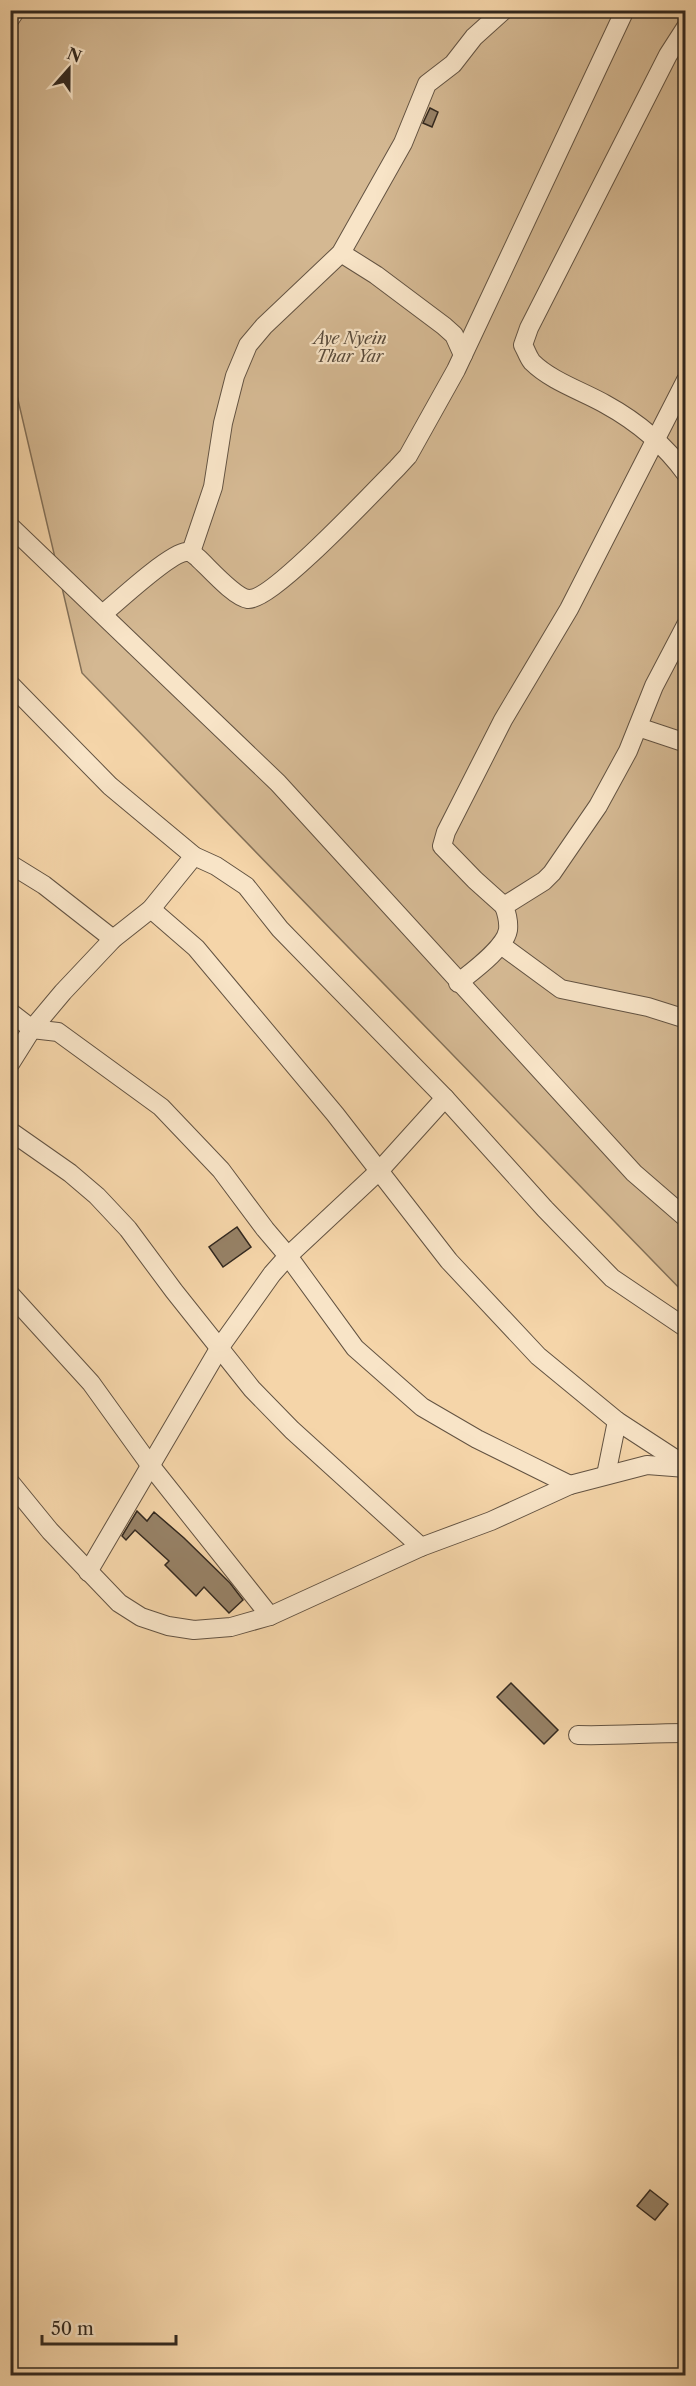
<svg xmlns="http://www.w3.org/2000/svg" width="696" height="2386" font-family="'Libre Caslon Text',serif">
  <style>
    .green { fill: #d4b892; stroke: #837058; stroke-width: 1.5 }
    .building { fill: #978267; stroke: #32281f; stroke-width: 1.5 }
    .lines { fill: none; stroke-linecap: round; stroke-linejoin: round }
    .street-casing { stroke: #635342; stroke-width: 20 }
    .street { stroke: #f8e4c7; stroke-width: 18 }
    .labels { text-anchor: middle; dominant-baseline: central; stroke-width: 4.5; stroke-linejoin: round; paint-order: stroke }
    .park-label { font-size: 16px; font-style: italic; fill: #5a4c3c; stroke: #f8e4c7 }
  </style>
  <rect width="100%" height="100%" fill="#f5d5a9"/>
  <filter id="stains"><feTurbulence type="fractalNoise" baseFrequency=".00333" numOctaves="4"/><feColorMatrix values="0 0 0 0 .2 0 0 0 0 .09 0 0 0 0 .02 0 0 0 .5 -.17"/></filter>
  <radialGradient id="worn" r=".72"><stop offset=".6" stop-color="#630" stop-opacity="0"/><stop offset="1" stop-color="#630" stop-opacity=".3"/></radialGradient>
  <path class="green" d="M 10,11 L 685,11 L 685,1294 L 82,673 L 11,370 Z"/>
  <g class="building">
    <path d="M 430,108 L 438,112 L 432,127 L 423,123 Z"/>
    <path d="M 237,1227 L 251,1247 L 223,1267 L 209,1247 Z"/>
    <path d="M 137,1511 L 147,1521 L 154,1512 L 184,1538 L 230,1583 L 243,1600 L 229,1613 L 204,1587 L 196,1596 L 165,1565 L 169,1561 L 135,1530 L 126,1540 L 122,1536 Z"/>
    <path d="M 511,1683 L 558,1730 L 544,1744 L 497,1697 Z"/>
    <path d="M 650,2190 L 668,2204 L 655,2220 L 637,2206 Z"/>
  </g>
  <g class="lines">
    <defs>
      <g id="street">
        <path d="M 10,19 L 16,10"/>
        <path d="M 686,27 L 668,55 L 529,328 L 523,345 C 526,350 528,357 532,362 C 551,381 582,391 605,404 C 636,421 665,445 686,474"/>
        <path d="M 341,253 L 376,275 L 444,326 L 454,335 L 463,355"/>
        <path d="M 10,526 L 278,783 L 634,1173 L 686,1218"/>
        <path d="M 191,552 L 213,487 L 223,423 L 235,376 L 248,345 L 264,326 L 341,253 L 403,143 L 427,84 L 453,64 L 474,37 L 504,10"/>
        <path d="M 103,614 C 117,602 170,553 186,552 C 191,551 194,555 198,558 C 209,568 234,597 248,599 C 272,601 376,489 397,468 L 408,456 L 456,370 L 625,10"/>
        <path d="M 10,684 L 110,786 L 194,856 L 216,866 L 246,886 L 280,929 L 445,1098 L 545,1209 L 612,1278 L 686,1328"/>
        <path d="M 638,727 L 686,743"/>
        <path d="M 10,864 L 44,885 L 113,939"/>
        <path d="M 504,906 L 475,880 L 442,846 L 446,832 L 503,720 L 569,609 L 686,380"/>
        <path d="M 151,909 L 196,948 L 335,1114 L 449,1261 L 538,1356 L 617,1421 L 686,1466"/>
        <path d="M 501,945 L 561,989 L 648,1007 L 686,1019"/>
        <path d="M 458,983 C 473,971 505,948 508,930 C 509,921 507,914 504,906 L 544,881 L 552,873 L 598,806 L 628,751 L 654,686 L 686,625"/>
        <path d="M 10,1012 L 32,1029 L 58,1032 L 161,1107 L 221,1170 L 265,1229 L 288,1256 L 355,1348 L 422,1407 L 477,1439 L 570,1485"/>
        <path d="M 10,1064 L 32,1029 L 63,992 L 113,939 L 151,909 L 194,856"/>
        <path d="M 10,1131 L 70,1173 L 97,1196 L 128,1229 L 174,1291 L 252,1389 L 292,1430 L 421,1547"/>
        <path d="M 10,1294 L 91,1383 L 150,1465 L 270,1616"/>
        <path d="M 606,1475 L 617,1421"/>
        <path d="M 10,1482 L 50,1531 L 119,1603 L 141,1617 L 168,1626 L 194,1630 L 231,1627 L 270,1616 L 421,1547 L 491,1521 L 570,1485 L 647,1465 L 686,1468"/>
        <path d="M 88,1572 L 220,1347 L 272,1274 L 288,1256 L 380,1170 L 445,1098"/>
        <path d="M 578,1735 C 614,1736 649,1733 686,1733"/>
      </g>
    </defs>
    <use href="#street" class="street-casing"/>
    <use href="#street" class="street"/>
  </g>
  <g class="labels">
    <g class="park-label">
      <text x="350" y="338">Aye Nyein<tspan x="350" dy="18">Thar Yar</tspan></text>
    </g>
  </g>
  <rect width="696" height="2386" fill="none" stroke="#f5d5a9" stroke-width="36"/>
  <rect x="12" y="12" width="672" height="2362" fill="none" stroke="#32281f" stroke-width="3"/>
  <rect x="18" y="18" width="660" height="2350" fill="none" stroke="#32281f" stroke-width="1.5"/>
  <g transform="translate(69 69) rotate(21)" stroke="#f8e4c7" stroke-width="4.5" paint-order="stroke">
  <path d="M0-4.5L10 22L0 15L-10 22Z" fill="#32281f"/>
  <text y="-9" font-size="16" font-weight="bold" text-anchor="middle" fill="#32281f">N</text>
  </g>
  <path d="M42 2335v9h134v-9" fill="none" stroke="#32281f" stroke-width="3"/>
  <text x="51" y="2335" font-size="18" fill="#32281f" stroke="#f8e4c7" stroke-width="4.5" paint-order="stroke">50 m</text>
  <rect width="100%" height="100%" filter="url(#stains)"/>
  <rect width="100%" height="100%" fill="url(#worn)"/>
</svg>
